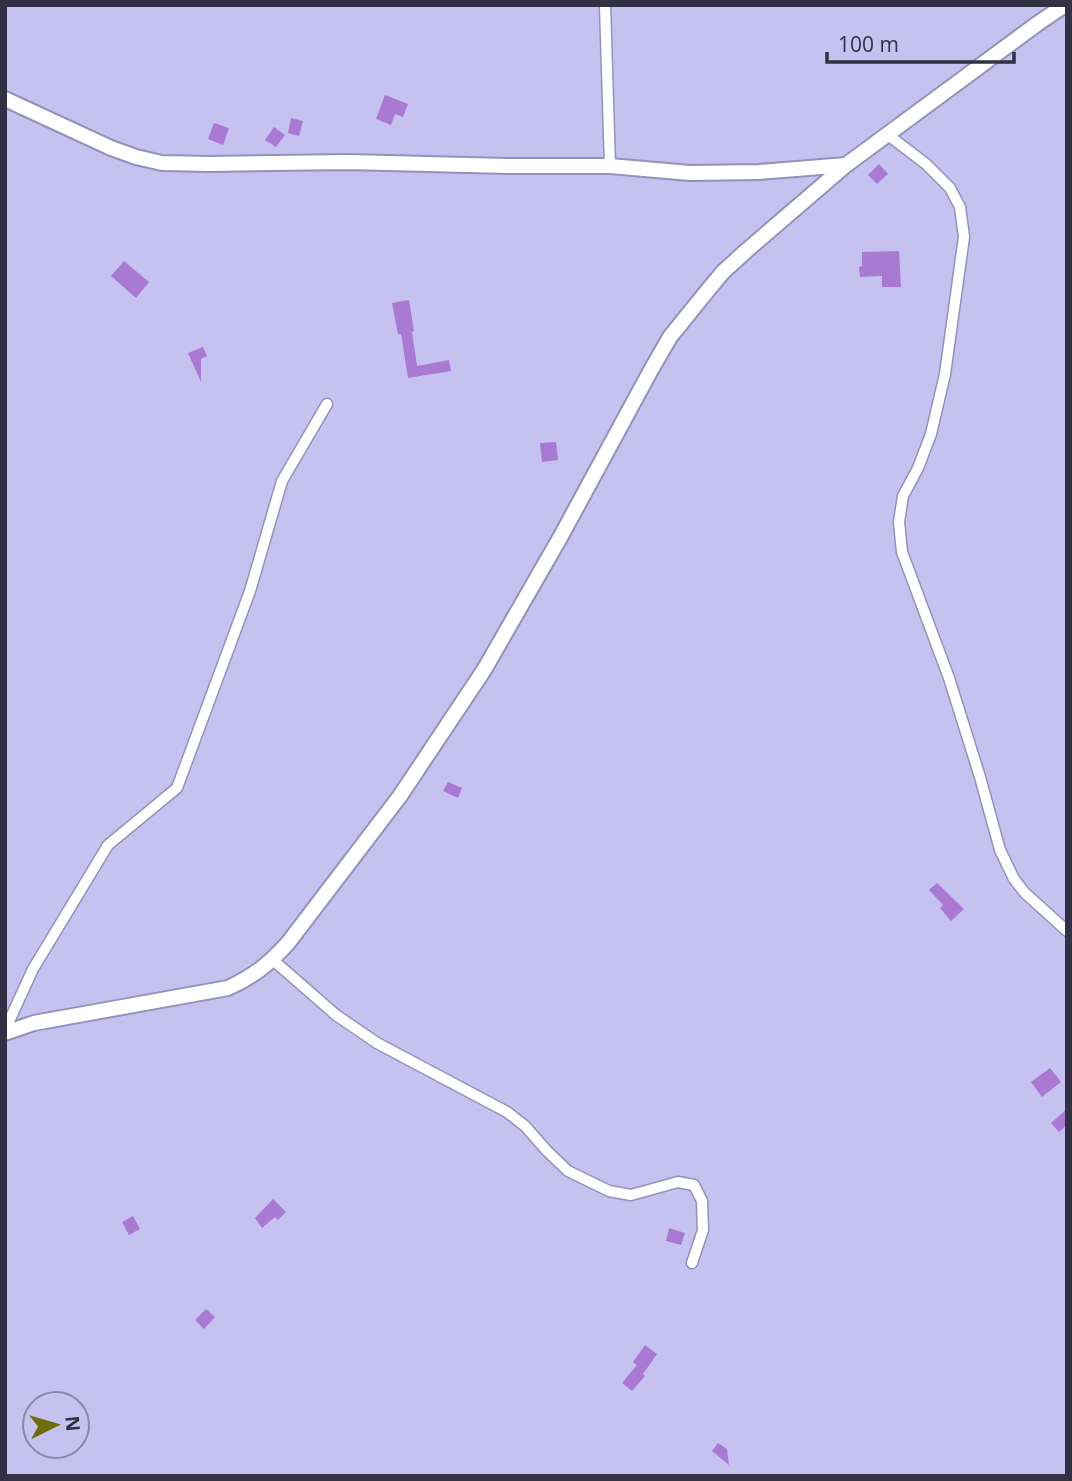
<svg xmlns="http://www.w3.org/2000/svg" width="1072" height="1481" font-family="'Open Sans',sans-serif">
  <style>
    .building { fill: #aa79d3 }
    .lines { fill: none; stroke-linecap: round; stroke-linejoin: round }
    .minor-casing { stroke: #9591bb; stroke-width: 13 }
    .secondary-casing { stroke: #9591bb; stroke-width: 18 }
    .minor { stroke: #fff; stroke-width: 10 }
    .secondary { stroke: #fff; stroke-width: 14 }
  </style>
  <rect width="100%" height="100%" fill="#c5c2ef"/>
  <g class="building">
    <path d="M 385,95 L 408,104 L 403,117 L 395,114 L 391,125 L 376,119 Z"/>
    <path d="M 291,118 L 303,121 L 299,136 L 288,133 Z"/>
    <path d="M 214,123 L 229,128 L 223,145 L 208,139 Z"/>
    <path d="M 274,127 L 285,135 L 276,147 L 265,140 Z"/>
    <path d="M 879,164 L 888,174 L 877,184 L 868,175 Z"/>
    <path d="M 899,251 L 901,287 L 882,287 L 882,276 L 860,277 L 859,267 L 862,266 L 862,252 Z"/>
    <path d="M 124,261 L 149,282 L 136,298 L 111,276 Z"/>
    <path d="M 409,300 L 414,331 L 412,332 L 417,366 L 449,360 L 451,371 L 408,378 L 401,334 L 398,334 L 392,303 Z"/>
    <path d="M 203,347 L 207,356 L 201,359 L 201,382 L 188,353 Z"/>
    <path d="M 556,442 L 558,460 L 542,462 L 540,443 Z"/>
    <path d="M 448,782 L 462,788 L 458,798 L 443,791 Z"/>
    <path d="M 937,883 L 964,909 L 951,921 L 940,908 L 943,905 L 929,890 Z"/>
    <path d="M 1050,1068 L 1061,1082 L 1042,1097 L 1031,1082 Z"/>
    <path d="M 1067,1109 L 1067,1125 L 1059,1132 L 1051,1123 Z"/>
    <path d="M 273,1199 L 286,1212 L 278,1220 L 275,1217 L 262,1228 L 255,1218 Z"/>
    <path d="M 133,1216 L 140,1229 L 129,1235 L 122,1222 Z"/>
    <path d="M 669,1228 L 685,1233 L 681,1245 L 666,1241 Z"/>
    <path d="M 206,1309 L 215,1317 L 204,1329 L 195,1320 Z"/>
    <path d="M 645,1345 L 657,1354 L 643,1374 L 645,1376 L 632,1391 L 622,1383 L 637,1365 L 633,1362 Z"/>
    <path d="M 718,1443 L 727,1449 L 729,1465 L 712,1451 Z"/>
  </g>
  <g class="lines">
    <defs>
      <g id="minor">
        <path d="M 605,5 L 610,166"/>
        <path d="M 888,135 L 926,164 L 950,188 L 960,207 L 964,237 L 945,374 L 931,434 L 918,468 L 903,496 L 899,522 L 902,552 L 949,678 L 980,777 L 1000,850 L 1014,879 L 1025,893 L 1067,931"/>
        <path d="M 273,960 L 336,1015 L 377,1043 L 507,1112 L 525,1126 L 547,1151 L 568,1171 L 609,1191 L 631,1195 L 678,1182 L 694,1185 L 702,1201 L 703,1230 L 692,1263"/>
        <path d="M 5,1030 L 33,969 L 108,845 L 177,788 L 250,591 L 282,481 L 327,404"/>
      </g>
      <g id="secondary">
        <path d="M 5,99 L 111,148 L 136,157 L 162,163 L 210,164 L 348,162 L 507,166 L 610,166 L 690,173 L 759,172 L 846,165"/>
        <path d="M 5,1033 L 34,1023 L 228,988 C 254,976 269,964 288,943 L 400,796 L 484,670 L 561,536 L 651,370 L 670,337 L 708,290 L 723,272 L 746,251 L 846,165 L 1037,24 L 1065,5"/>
      </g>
    </defs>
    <use href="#minor" class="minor-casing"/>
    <use href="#secondary" class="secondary-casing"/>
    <use href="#minor" class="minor"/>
    <use href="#secondary" class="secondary"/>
  </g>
  <rect width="1072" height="1481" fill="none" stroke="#323042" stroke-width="14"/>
  <g transform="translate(56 1425) rotate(85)"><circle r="33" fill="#c5c2ef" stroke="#8a88aa" stroke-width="2"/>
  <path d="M0-5L12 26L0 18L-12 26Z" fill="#6e6c0b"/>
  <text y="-10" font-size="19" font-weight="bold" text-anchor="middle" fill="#323042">N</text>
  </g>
  <path d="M827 52v10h187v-10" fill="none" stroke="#323042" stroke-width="3.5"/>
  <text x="838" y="52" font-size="21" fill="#323042" stroke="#c5c2ef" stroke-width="5" paint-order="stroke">100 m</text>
</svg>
